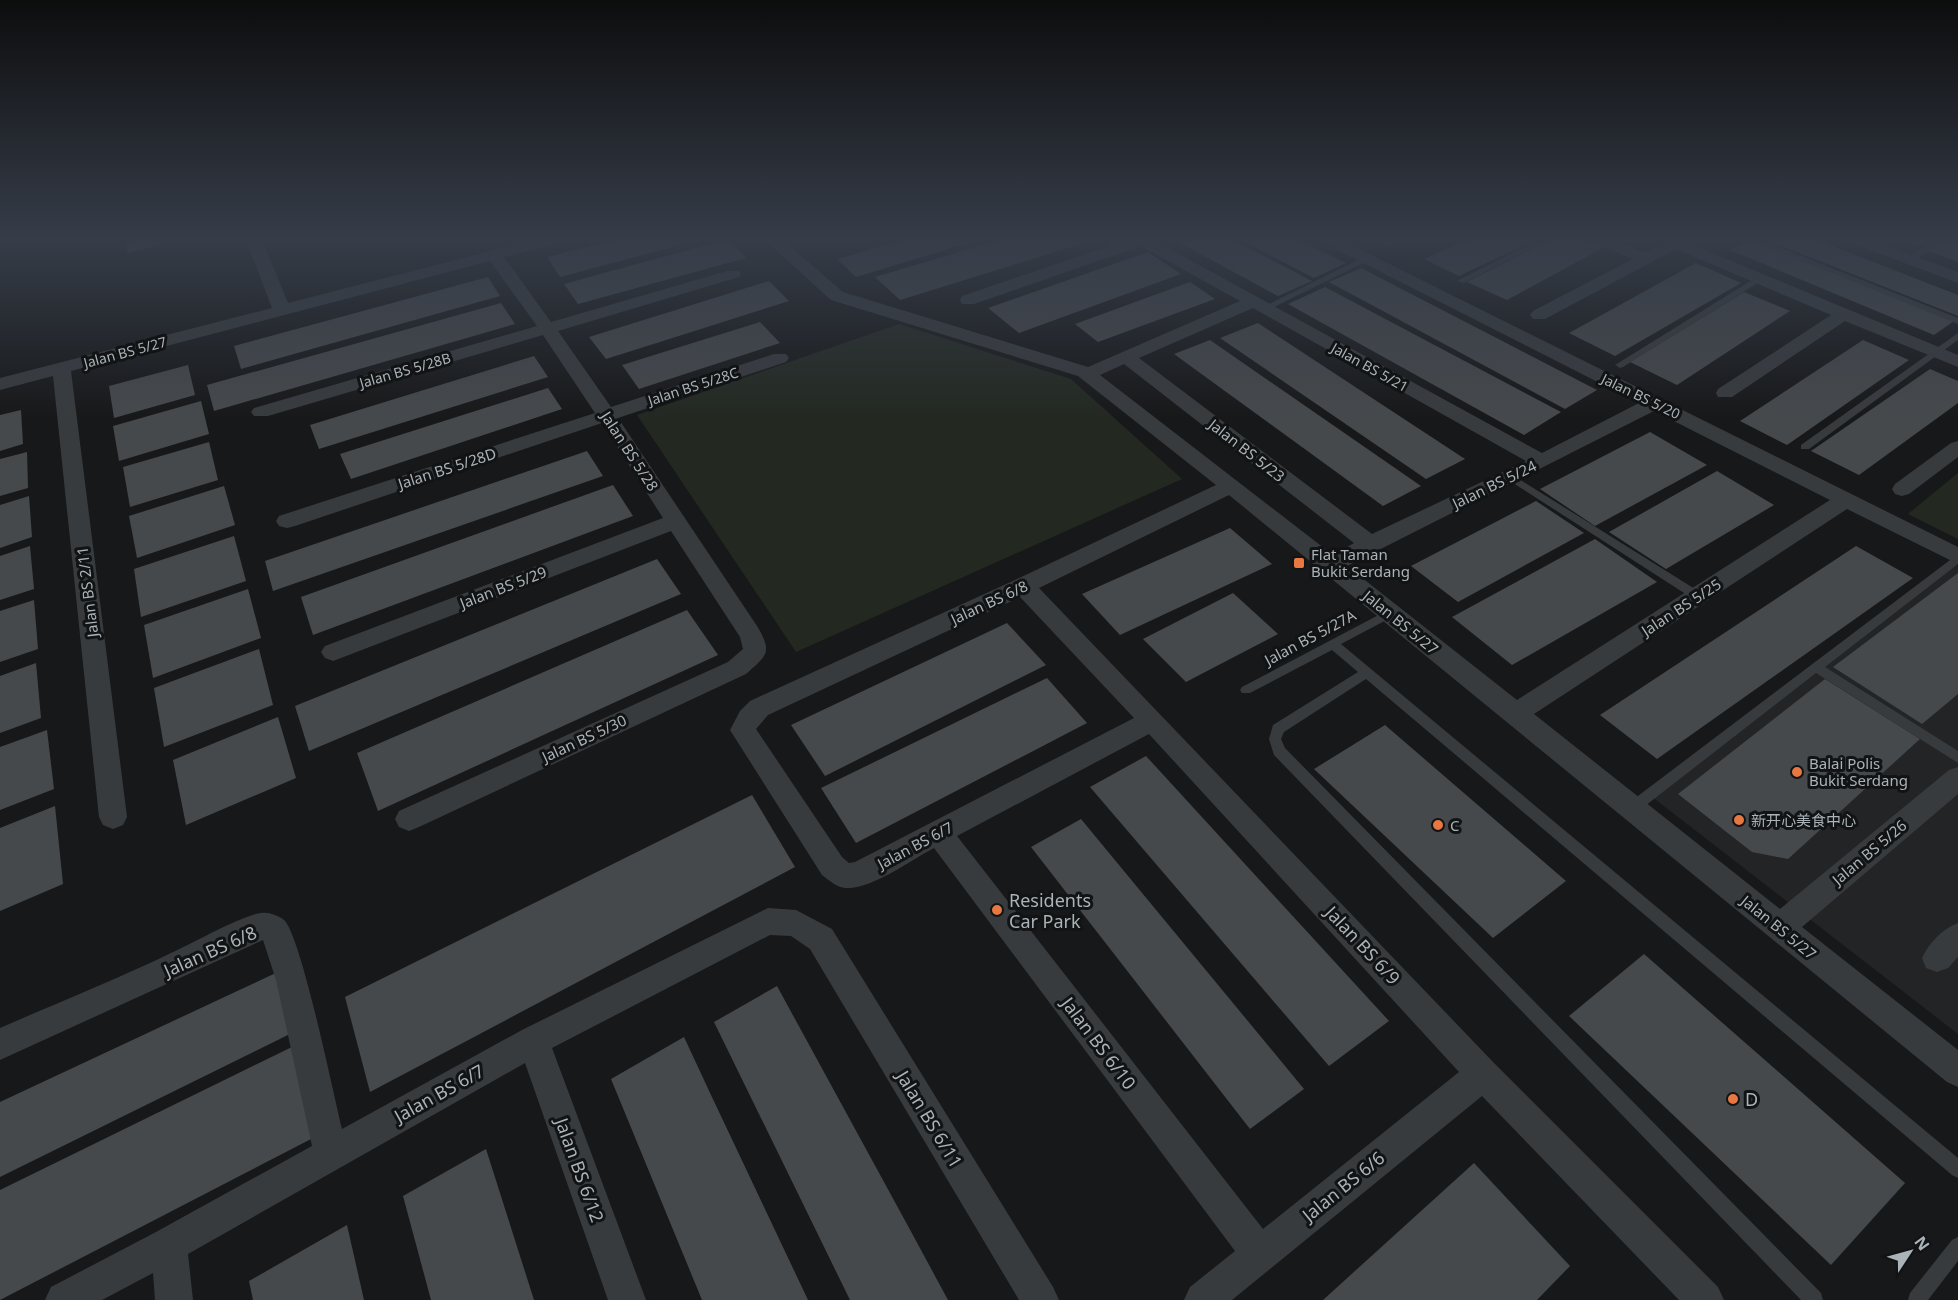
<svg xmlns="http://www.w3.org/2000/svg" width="1958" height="1300" font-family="'Noto Sans','Noto Sans SC',sans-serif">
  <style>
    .built { fill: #232426 }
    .green { fill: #232921 }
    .building { fill: #46494c }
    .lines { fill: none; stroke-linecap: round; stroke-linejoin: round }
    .lane { fill: #383b3e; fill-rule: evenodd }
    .street { fill: #383b3e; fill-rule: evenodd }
    .poi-dot { fill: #e77841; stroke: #121314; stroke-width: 2 }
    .labels { text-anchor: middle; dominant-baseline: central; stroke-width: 6; stroke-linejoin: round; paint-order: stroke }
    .far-street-label { font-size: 14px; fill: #aab3b8; stroke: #121314 }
    .street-label { font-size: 15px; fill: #aab3b8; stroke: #121314 }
    .poi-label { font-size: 15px; fill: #aab3b8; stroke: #121314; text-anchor: start }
    .near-poi-label { font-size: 18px; fill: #aab3b8; stroke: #121314; text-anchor: start }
    .near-street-label { font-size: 18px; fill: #aab3b8; stroke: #121314 }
  </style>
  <rect width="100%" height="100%" fill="#171819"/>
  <path class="built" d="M 1950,562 L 1958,566 L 1958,1034 L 1647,793 Z"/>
  <g class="green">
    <path d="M 899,324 L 1071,379 L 1182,479 L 796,652 L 637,415 Z"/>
    <path d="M 1958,473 L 1958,539 L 1908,514 Z"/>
  </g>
  <g class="building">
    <path d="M 147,237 L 191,237 L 128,253 L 125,242 Z"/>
    <path d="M 627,237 L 710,237 L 560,277 L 547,257 Z"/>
    <path d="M 914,237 L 988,237 L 856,277 L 837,259 Z"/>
    <path d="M 1010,237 L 1103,237 L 900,300 L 875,277 Z"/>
    <path d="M 1169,237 L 1228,237 L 1312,281 L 1278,296 Z"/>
    <path d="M 1235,237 L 1293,237 L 1346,263 L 1314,278 Z"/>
    <path d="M 1473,237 L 1542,237 L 1459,276 L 1424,259 Z"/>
    <path d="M 1555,237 L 1592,237 L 1610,244 L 1507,300 L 1467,282 Z"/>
    <path d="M 1610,237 L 1642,237 L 1627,244 Z"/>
    <path d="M 1781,237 L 1809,237 L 1958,295 L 1958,316 L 1772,242 Z"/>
    <path d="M 1890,237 L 1933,237 L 1916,247 Z"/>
    <path d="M 728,239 L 746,258 L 578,304 L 564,284 Z"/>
    <path d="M 1751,239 L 1954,321 L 1934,335 L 1730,250 Z"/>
    <path d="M 1945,240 L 1958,244 L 1958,262 L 1928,251 Z"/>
    <path d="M 1148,252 L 1181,274 L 1019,333 L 988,308 Z"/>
    <path d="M 1696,263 L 1741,283 L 1615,356 L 1569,333 Z"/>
    <path d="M 1361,268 L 1597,390 L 1565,409 L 1329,282 Z"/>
    <path d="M 488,277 L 500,296 L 241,369 L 234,346 Z"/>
    <path d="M 769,281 L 789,301 L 606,359 L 589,337 Z"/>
    <path d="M 1190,282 L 1215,299 L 1098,342 L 1075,324 Z"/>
    <path d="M 1325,287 L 1561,412 L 1524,435 L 1288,304 Z"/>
    <path d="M 1744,292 L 1790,311 L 1677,385 L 1630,362 Z"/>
    <path d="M 501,303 L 515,324 L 214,411 L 207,385 Z"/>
    <path d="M 760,322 L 780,343 L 639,389 L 622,365 Z"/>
    <path d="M 1258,323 L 1465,459 L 1426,479 L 1220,338 Z"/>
    <path d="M 1210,340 L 1421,486 L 1383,506 L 1174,354 Z"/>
    <path d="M 1863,340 L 1909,360 L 1787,445 L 1740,421 Z"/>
    <path d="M 534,356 L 548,377 L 319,449 L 310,425 Z"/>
    <path d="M 188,365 L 195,395 L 114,418 L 109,386 Z"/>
    <path d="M 1930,369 L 1958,381 L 1958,403 L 1859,475 L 1811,451 Z"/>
    <path d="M 548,388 L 562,409 L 351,479 L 340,454 Z"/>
    <path d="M 201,401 L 209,434 L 119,461 L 113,426 Z"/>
    <path d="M 21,410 L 23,444 L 0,451 L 0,415 Z"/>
    <path d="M 1650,432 L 1707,465 L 1595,526 L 1540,489 Z"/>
    <path d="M 209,442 L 218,480 L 130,507 L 123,467 Z"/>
    <path d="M 587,451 L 603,476 L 273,591 L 265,561 Z"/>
    <path d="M 27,452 L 28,488 L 0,496 L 0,459 Z"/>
    <path d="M 1717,471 L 1774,505 L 1666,569 L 1609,532 Z"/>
    <path d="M 613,485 L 633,516 L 313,635 L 301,597 Z"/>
    <path d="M 224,486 L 235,525 L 137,558 L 129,516 Z"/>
    <path d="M 29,496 L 32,537 L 0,548 L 0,505 Z"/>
    <path d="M 1536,501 L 1584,533 L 1458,602 L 1411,566 Z"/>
    <path d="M 1230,528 L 1272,564 L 1120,635 L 1082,594 Z"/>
    <path d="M 234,536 L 246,581 L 141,617 L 134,569 Z"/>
    <path d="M 1595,539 L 1657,582 L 1512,665 L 1452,617 Z"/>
    <path d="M 30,546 L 34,589 L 0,600 L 0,556 Z"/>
    <path d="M 1856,546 L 1913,578 L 1657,759 L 1600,715 Z"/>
    <path d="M 657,559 L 681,594 L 309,751 L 295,706 Z"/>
    <path d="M 1958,573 L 1958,694 L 1922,724 L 1833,667 Z"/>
    <path d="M 248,589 L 261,638 L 153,678 L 144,625 Z"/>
    <path d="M 1233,593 L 1278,634 L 1186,682 L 1143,639 Z"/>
    <path d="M 34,600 L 38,649 L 0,662 L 0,611 Z"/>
    <path d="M 687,610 L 718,655 L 378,811 L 357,753 Z"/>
    <path d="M 1007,623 L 1046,665 L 825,776 L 791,725 Z"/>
    <path d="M 259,649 L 273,705 L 164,747 L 154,688 Z"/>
    <path d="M 36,663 L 41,718 L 0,733 L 0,676 Z"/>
    <path d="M 1047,678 L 1087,723 L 856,843 L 821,788 Z"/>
    <path d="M 1825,679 L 1920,739 L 1788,859 L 1752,852 L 1678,794 Z"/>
    <path d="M 278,717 L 296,778 L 186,825 L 173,760 Z"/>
    <path d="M 1385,725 L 1566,881 L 1493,938 L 1314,769 Z"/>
    <path d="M 47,730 L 54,789 L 0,810 L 0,747 Z"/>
    <path d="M 1146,756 L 1389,1021 L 1329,1066 L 1090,787 Z"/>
    <path d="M 752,795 L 795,867 L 370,1092 L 345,997 Z"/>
    <path d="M 55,806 L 63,884 L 0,911 L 0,828 Z"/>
    <path d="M 1081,819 L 1304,1089 L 1250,1129 L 1031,847 Z"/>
    <path d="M 1644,954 L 1905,1183 L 1831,1265 L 1569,1016 Z"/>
    <path d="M 280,971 L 294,1032 L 0,1177 L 0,1102 Z"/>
    <path d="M 777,986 L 908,1226 L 948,1300 L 850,1300 L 714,1022 Z"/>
    <path d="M 684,1037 L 711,1095 L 808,1300 L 702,1300 L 611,1079 Z"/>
    <path d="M 294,1046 L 313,1138 L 0,1300 L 0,1190 Z"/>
    <path d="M 486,1149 L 534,1300 L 431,1300 L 403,1196 Z"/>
    <path d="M 1474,1163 L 1570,1266 L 1537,1300 L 1323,1300 Z"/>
    <path d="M 347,1225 L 364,1300 L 253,1300 L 249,1281 Z"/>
  </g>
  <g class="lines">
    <g class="lane">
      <path d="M 1544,237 L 1553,237 L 1464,283 L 1457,281 Z"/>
      <path d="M 1743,237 L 1753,237 L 1958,318 L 1958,324 Z"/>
      <path d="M 1939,237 L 1958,237 L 1958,242 L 1947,239 L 1913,262 L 1907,262 L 1907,258 Z"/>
      <path d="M 1366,256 L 1373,258 L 1268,310 L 1261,308 Z"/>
      <path d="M 1757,277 L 1764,279 L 1623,367 L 1620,368 L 1615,365 Z"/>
      <path d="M 1958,333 L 1958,340 L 1809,449 L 1801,449 L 1801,445 Z"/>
      <path d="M 1511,474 L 1703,594 L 1705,597 L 1703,600 L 1695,600 L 1507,479 L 1506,477 Z"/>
      <path d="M 1958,554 L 1958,564 L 1825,667 L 1958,751 L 1958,763 L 1816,673 L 1636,813 L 1631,815 L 1626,813 L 1624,809 L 1626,805 Z"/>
      <path d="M 1390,609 L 1396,613 L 1394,616 L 1341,644 L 1958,1158 L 1958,1178 L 1952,1175 L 1366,679 L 1284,732 L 1281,739 L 1285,748 L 1821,1293 L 1823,1300 L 1801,1300 L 1274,755 L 1269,739 L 1273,725 L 1358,672 L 1332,650 L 1250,693 L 1242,693 L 1240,690 L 1242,687 Z"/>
      <path d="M 1958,1237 L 1958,1261 L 1928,1300 L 1908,1300 L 1910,1293 L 1952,1240 Z"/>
    </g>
    <g class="street">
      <path d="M 245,237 L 261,237 L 288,303 L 545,237 L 570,237 L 568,240 L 504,257 L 551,322 L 727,271 L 739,271 L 741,274 L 739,277 L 558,331 L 611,407 L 774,354 L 786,354 L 789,358 L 786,362 L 618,418 L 757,626 C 773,653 767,655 746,674 L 419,827 L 409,831 L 399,827 L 395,819 L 399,811 L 728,662 L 743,649 L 740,637 L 671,531 L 341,658 L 333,661 L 325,658 L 321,652 L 325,646 L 663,518 L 602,423 L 295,526 L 287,528 L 279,526 L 276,521 L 279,516 L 595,413 L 543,335 L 268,416 L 254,416 L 251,412 L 254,408 L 537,326 L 490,261 L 71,371 L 127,817 L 123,825 L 113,829 L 103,825 L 99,817 L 53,376 L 0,390 L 0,378 L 272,308 Z"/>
      <path d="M 762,237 L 779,237 L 843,292 L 1088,367 L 1240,301 L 1141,246 L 974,304 L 962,304 L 960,300 L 962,296 L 1130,239 L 1129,237 L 1148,237 L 1542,453 L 1639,403 L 1318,240 L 1316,237 L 1335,237 L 1958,547 L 1958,564 L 1847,509 L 1534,714 L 1780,909 L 1949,770 L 1958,767 L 1958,794 L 1802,927 L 1958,1050 L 1958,1087 L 1947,1082 L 1229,495 L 1039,588 L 1494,1063 L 1718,1287 L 1724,1300 L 1679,1300 L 1482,1096 L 1232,1300 L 1184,1300 L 1190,1287 L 1235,1251 L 934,848 C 911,860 872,889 847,888 C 837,888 829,880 822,875 L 730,730 L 740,711 L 750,701 L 1015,580 L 1216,485 L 1078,376 L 831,300 ZM 1253,308 L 1526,461 L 1372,534 L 1139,358 ZM 1124,364 L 1354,543 L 1333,555 L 1100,375 ZM 1654,411 L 1830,500 L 1517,700 L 1347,566 ZM 1020,597 L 1134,718 L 855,862 L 849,863 L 842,857 L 756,729 L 768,715 ZM 1149,734 L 1459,1072 L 1263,1229 L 957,836 Z"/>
      <path d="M 848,237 L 866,237 L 858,242 L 850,240 Z"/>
      <path d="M 1389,237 L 1410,237 L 1408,240 L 1390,247 L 1382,242 Z"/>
      <path d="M 1586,237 L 1607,237 L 1645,253 L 1676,237 L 1695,237 L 1688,243 L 1958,355 L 1958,367 L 1845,321 L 1732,397 L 1718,397 L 1716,393 L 1718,389 L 1831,315 L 1676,249 L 1545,319 L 1533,319 L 1530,315 L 1533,311 L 1633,259 L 1588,240 Z"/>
      <path d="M 1841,237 L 1862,237 L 1958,272 L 1958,283 L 1843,240 Z"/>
      <path d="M 1958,441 L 1958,457 L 1909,494 L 1902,496 L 1895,494 L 1892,489 L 1895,484 L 1951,443 Z"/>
      <path d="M 768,908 L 796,910 L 832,929 L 1053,1287 L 1059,1300 L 1019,1300 L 810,949 L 791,936 L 770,935 L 552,1048 L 646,1300 L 608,1300 L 525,1063 L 188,1254 L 193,1300 L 155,1300 L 153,1273 L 102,1300 L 45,1300 L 51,1287 L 156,1232 L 312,1146 L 276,980 L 263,940 L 0,1060 L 0,1028 C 57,1003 115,980 171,953 C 189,945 246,913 262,913 C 268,912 279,916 284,920 C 301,935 334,1097 342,1129 L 522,1030 Z"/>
      <path d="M 1958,923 L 1958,957 L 1948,968 L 1937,972 L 1926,968 L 1922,958 C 1929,943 1942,929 1958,923 Z"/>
    </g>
  </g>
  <linearGradient id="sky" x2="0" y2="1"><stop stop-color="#0d0d0e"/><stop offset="0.57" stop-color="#363d49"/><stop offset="1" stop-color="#363d49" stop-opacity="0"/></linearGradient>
  <rect width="1958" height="419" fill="url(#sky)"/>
  <g class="poi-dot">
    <rect x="1293" y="557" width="12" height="12" rx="3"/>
    <circle cx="1797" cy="772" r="6"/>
    <circle cx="1739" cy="820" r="6"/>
    <circle cx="1438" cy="825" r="6"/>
    <circle cx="997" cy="910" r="6"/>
    <circle cx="1733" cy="1099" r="6"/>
  </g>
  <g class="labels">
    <g class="far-street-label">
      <text transform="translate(125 352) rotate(-15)">Jalan BS 5/27</text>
      <text transform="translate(1370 367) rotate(29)">Jalan BS 5/21</text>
      <text transform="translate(405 370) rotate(-16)">Jalan BS 5/28B</text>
      <text transform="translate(693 386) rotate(-18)">Jalan BS 5/28C</text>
      <text transform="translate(1641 396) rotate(26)">Jalan BS 5/20</text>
    </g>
    <g class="street-label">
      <text transform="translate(1247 450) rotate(38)">Jalan BS 5/23</text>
      <text transform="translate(630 451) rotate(57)">Jalan BS 5/28</text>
      <text transform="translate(447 468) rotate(-18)">Jalan BS 5/28D</text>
      <text transform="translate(1494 484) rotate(-26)">Jalan BS 5/24</text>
      <text transform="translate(503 587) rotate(-21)">Jalan BS 5/29</text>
      <text transform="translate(87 592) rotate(-97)">Jalan BS 2/11</text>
      <text transform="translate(989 602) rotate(-25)">Jalan BS 6/8</text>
      <text transform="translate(1681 607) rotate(-33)">Jalan BS 5/25</text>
      <text transform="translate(1401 622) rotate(39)">Jalan BS 5/27</text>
      <text transform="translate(1310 637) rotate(-28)">Jalan BS 5/27A</text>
      <text transform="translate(584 738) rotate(-25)">Jalan BS 5/30</text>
      <text transform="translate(915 845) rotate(-28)">Jalan BS 6/7</text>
      <text transform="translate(1869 852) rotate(-40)">Jalan BS 5/26</text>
      <text transform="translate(1779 927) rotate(39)">Jalan BS 5/27</text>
    </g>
    <g class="poi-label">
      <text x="1311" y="554">Flat Taman<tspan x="1311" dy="17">Bukit Serdang</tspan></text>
      <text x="1809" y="763">Balai Polis<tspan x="1809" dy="17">Bukit Serdang</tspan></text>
      <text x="1751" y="820">新开心美食中心</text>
      <text x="1450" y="825">C</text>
    </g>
    <g class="near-poi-label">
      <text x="1009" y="900">Residents<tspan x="1009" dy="21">Car Park</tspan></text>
      <text x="1745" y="1099">D</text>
    </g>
    <g class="near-street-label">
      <text transform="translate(1363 945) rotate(47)">Jalan BS 6/9</text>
      <text transform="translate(210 951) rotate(-24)">Jalan BS 6/8</text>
      <text transform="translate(1099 1043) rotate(53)">Jalan BS 6/10</text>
      <text transform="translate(439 1093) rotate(-29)">Jalan BS 6/7</text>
      <text transform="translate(930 1119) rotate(59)">Jalan BS 6/11</text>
      <text transform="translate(580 1170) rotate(70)">Jalan BS 6/12</text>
      <text transform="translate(1343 1186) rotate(-39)">Jalan BS 6/6</text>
    </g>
  </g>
  <g transform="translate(1910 1252) rotate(54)" stroke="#121314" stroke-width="4.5" paint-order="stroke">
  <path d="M0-4.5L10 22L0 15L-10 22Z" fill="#aab3b8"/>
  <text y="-9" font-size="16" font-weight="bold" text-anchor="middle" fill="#aab3b8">N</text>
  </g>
</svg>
